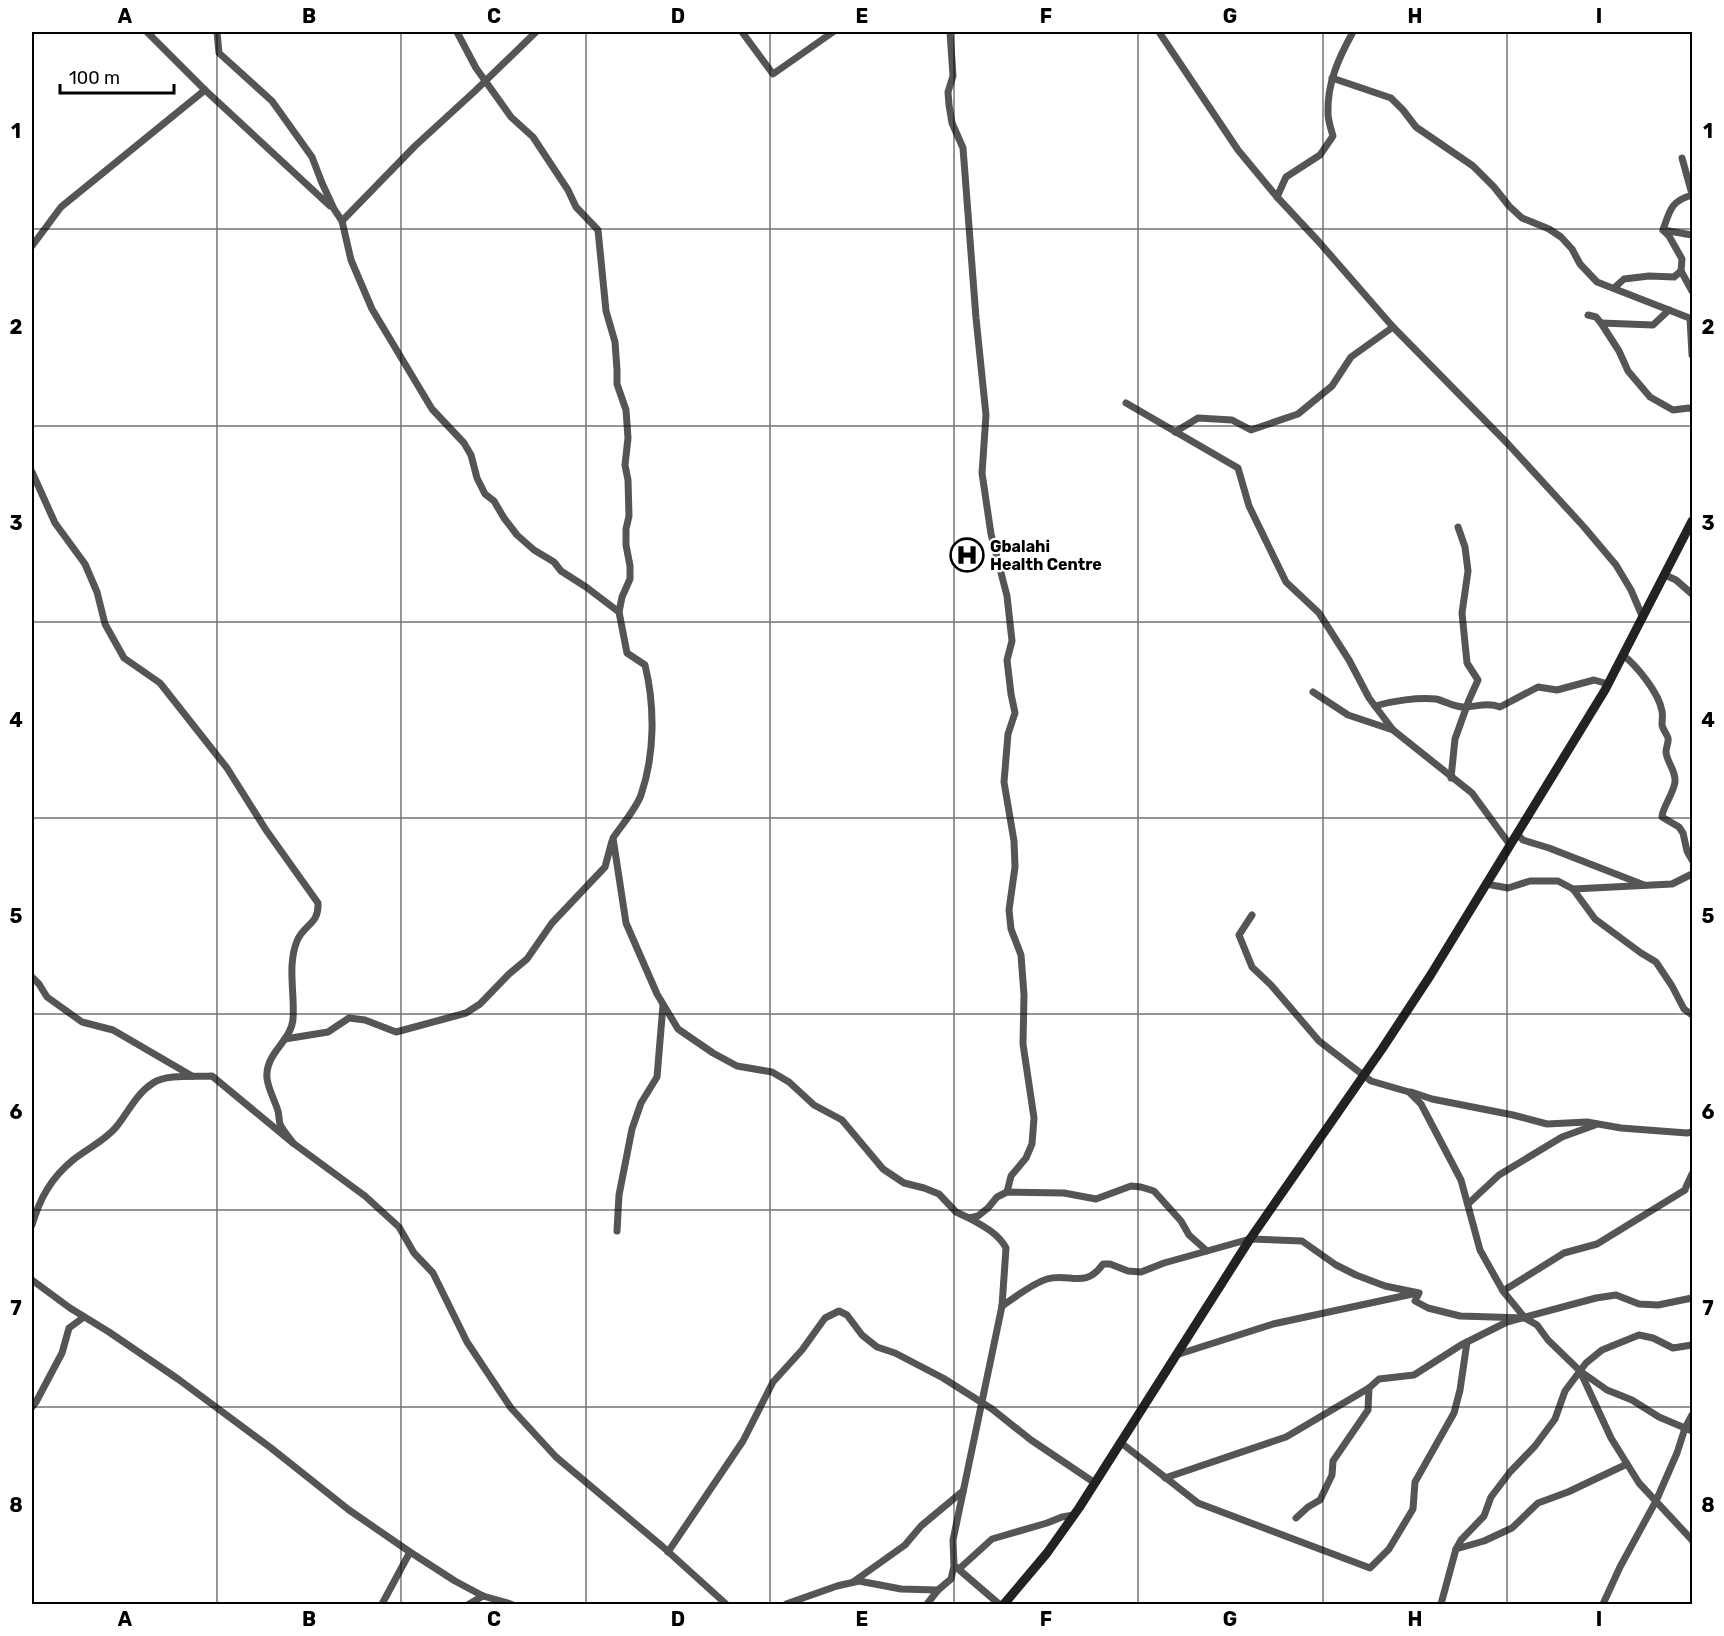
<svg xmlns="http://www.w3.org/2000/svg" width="1724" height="1636" font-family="Rubik,sans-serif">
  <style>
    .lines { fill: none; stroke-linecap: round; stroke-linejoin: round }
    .street { stroke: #555; stroke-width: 7 }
    .secondary { stroke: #222; stroke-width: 9 }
    .grid { fill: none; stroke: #000; stroke-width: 1.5; stroke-opacity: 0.55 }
    .labels { text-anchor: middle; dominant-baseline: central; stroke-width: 4.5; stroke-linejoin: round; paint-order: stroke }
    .poi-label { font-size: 16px; font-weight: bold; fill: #000; stroke: #fff; text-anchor: start }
    .neatline { fill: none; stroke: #000; stroke-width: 2 }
    .grid-label { font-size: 20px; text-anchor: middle; font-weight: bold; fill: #000 }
  </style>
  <rect width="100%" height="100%" fill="#fff"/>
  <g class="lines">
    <g class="street">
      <path d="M 147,32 L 205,90 L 330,206"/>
      <path d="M 217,32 L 219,53 L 272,101 L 312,157 L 322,183 L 334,209 L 342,221 L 351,260 L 372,309 L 432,409 L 464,443 L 471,455 L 477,478 L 485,494 L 494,501 L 504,518 L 517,535 L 534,550 L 554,562 L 561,571 L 586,587 L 619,612 L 627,653 L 645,665 C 655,706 655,754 641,795 C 636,809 621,826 613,838 L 626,923 L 657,994 L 678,1029 L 713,1053 L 737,1066 L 772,1072 L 789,1082 L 814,1105 L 842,1120 L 883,1169 L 904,1183 L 924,1188 L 939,1194 L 956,1212 L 969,1218 L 978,1216 L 988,1208 L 997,1197 L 1007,1192 L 1064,1193 L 1096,1199 L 1131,1186 L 1141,1187 L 1154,1191 L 1181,1221 L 1189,1235 L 1207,1251 L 1250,1239 L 1302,1241 L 1336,1265 L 1356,1275 L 1385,1286 L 1419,1293 L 1415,1301 L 1428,1308 L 1460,1316 L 1525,1318 L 1537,1325 L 1548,1340 L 1580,1371 L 1607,1390 L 1632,1400 L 1659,1417 L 1692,1431"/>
      <path d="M 457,32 L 476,68 L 511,117 L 533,137 L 568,190 L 576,207 L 598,230 L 606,311 L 615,342 L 617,370 L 617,384 L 626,410 L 628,438 L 625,465 L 628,480 L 629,516 L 626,529 L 626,545 L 630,566 L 630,579 L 622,597 L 619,612"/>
      <path d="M 742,32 L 773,74 L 833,32"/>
      <path d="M 950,32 L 953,76 L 948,92 L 949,105 L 952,123 L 963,148 L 976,318 L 986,415 L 982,473 L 991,534 L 1007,596 L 1012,641 L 1007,660 L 1011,694 L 1015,713 L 1008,734 L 1004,782 L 1014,841 L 1015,867 L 1009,910 L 1011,929 L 1021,955 L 1024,995 L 1023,1044 L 1034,1118 L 1032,1144 L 1026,1158 L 1011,1176 L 1007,1192"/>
      <path d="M 1159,32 L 1238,150 L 1277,197 L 1319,242 L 1393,327 L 1508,444 L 1584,527 L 1616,565 L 1631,590 L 1643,618"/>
      <path d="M 1332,78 L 1391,98 L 1403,110 L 1416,127 L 1473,166 L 1494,187 L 1509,206 L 1522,218 L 1549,229 L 1561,237 L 1572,249 L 1580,264 L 1597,282 L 1692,319"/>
      <path d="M 1682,158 L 1692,194"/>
      <path d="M 1692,195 C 1671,201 1670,210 1663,230 L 1669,236 L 1682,259 L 1681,271 L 1692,291"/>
      <path d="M 1277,197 L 1286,177 L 1320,155 L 1333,136 C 1331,129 1328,121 1328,113 C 1327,83 1339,57 1353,32"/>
      <path d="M 342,221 L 415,146 L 475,91 L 536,32"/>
      <path d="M 1663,230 L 1692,235"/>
      <path d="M 32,246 L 61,207 L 205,90"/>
      <path d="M 1614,288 L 1624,279 L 1649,276 L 1674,277 L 1681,271"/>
      <path d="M 1588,315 L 1596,317 L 1601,323 L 1619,351 L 1628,371 L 1650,397 L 1673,410 L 1689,408 L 1692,409"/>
      <path d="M 1690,318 L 1692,355"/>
      <path d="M 1601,323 L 1653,325 L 1669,310"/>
      <path d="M 1126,403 L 1238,468 L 1249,506 L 1286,582 L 1319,613 L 1349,660 L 1369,698 L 1393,730 L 1472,793 L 1510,845"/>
      <path d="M 1175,432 L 1198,418 L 1232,420 L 1251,430 L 1298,414 L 1332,386 L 1351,357 L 1393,327"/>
      <path d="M 32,472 L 55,523 L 85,564 L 97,592 L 105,624 L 124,658 L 160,683 L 227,768 L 266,830 L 318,903 C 319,925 304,924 297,941 C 287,966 295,993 293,1019 C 292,1033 281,1043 274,1054 C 259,1077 271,1089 278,1111 C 279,1115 279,1120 280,1124 C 283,1131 289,1137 293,1143 L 212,1076 C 196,1077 166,1074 153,1083 C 136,1094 129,1111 117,1126 C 105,1141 88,1148 73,1160 C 51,1178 40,1198 32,1225"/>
      <path d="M 1665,575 L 1676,580 L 1692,594"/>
      <path d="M 1623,655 C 1637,666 1659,693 1662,711 C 1663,716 1662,721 1662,725 C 1663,730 1667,734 1668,738 C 1669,742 1666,747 1666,752 C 1667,763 1676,770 1675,782 C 1673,795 1662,808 1662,817 L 1679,827 L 1683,833 L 1687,851 L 1692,860"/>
      <path d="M 1313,692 L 1348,715 L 1393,730"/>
      <path d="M 1375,706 C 1392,701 1418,697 1436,699 C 1445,701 1453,707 1463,707 C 1476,707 1487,702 1500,707 L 1538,687 L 1557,690 L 1594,680 L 1608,684"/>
      <path d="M 1451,778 L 1455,739 L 1469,700 L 1478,680 L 1467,663 L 1462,613 L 1468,571 L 1465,547 L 1458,527"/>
      <path d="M 1517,834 L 1523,840 L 1549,848 L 1644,885"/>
      <path d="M 1486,884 L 1508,888 L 1530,881 L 1558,881 L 1573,889 L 1595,919 L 1641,953 L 1656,962 L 1672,986 L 1684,1009 L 1692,1015"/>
      <path d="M 1573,889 L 1672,884 L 1692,874"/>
      <path d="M 1252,915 L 1239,935 L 1252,967 L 1271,985 L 1319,1041 L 1371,1081 L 1409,1092 L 1421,1104 L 1461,1180 L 1480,1250 L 1503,1291 L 1525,1318"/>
      <path d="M 32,977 L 39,984 L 47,997 L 82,1022 L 113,1030 L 192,1076"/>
      <path d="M 285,1039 L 328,1032 L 349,1018 L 365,1020 L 396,1032 L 466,1013 L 480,1004 L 509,974 L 527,959 L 552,923 L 605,867 L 612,841"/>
      <path d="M 1411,1092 L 1432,1099 L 1513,1115 L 1547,1124 L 1587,1122 L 1621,1128 L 1687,1133 L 1692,1132"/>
      <path d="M 293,1143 L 365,1196 L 399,1227 L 414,1253 L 433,1273 L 467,1342 L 511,1408 L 556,1457 L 663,1547 L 726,1604"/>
      <path d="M 1686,1187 L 1692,1174"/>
      <path d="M 1468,1204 L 1499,1175 L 1562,1137 L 1595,1125"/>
      <path d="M 617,1231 L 619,1195 L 632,1129 L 641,1103 L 657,1077 L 663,1005"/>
      <path d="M 32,1280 L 70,1308 L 109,1332 L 178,1379 L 271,1448 L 349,1510 L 410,1552 L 455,1581 L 483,1596 L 511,1604"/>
      <path d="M 1503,1291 L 1564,1253 L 1597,1244 L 1685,1190"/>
      <path d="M 1002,1306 C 1016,1297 1031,1284 1047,1279 C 1069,1272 1085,1290 1103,1264 L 1110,1264 L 1128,1271 L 1141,1272 L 1164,1263 L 1207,1251"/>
      <path d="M 1176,1355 L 1273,1324 L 1417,1293"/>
      <path d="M 1580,1371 L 1611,1438 L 1639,1483 L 1692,1540"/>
      <path d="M 32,1407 L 36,1402 L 62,1353 L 69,1328 L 84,1317"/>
      <path d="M 1120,1442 L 1198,1503 L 1370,1568 L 1389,1549 L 1413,1509 L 1415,1482 L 1454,1413 L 1460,1390 L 1467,1342"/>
      <path d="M 1165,1478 L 1286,1437 L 1369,1388 L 1379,1379 L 1414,1375 L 1461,1345 L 1507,1322 L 1596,1298 L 1616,1295 L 1639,1304 L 1658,1305 L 1692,1298"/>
      <path d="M 1296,1518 L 1308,1507 L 1320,1500 L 1332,1475 L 1333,1461 L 1368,1410 L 1369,1388"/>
      <path d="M 1456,1549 L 1461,1540 L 1484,1516 L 1491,1497 L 1510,1472 L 1535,1446 L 1555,1419 L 1565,1391 L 1586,1363 L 1602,1350 L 1639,1335 L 1653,1338 L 1673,1348 L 1692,1345"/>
      <path d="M 668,1552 L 743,1441 L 773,1382 L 802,1350 L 825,1318 L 839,1311 L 847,1315 L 862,1335 L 877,1347 L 895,1353 L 943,1378 L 992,1409 L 1031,1440 L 1095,1483"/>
      <path d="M 956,1567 L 999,1604"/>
      <path d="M 959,1569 L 992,1539 L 1047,1523 L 1062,1517 L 1074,1515"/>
      <path d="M 853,1582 L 905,1545 L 921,1526 L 963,1491"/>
      <path d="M 382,1604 L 410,1552"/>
      <path d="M 469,1604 L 483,1596"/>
      <path d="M 786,1604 L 837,1586 L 859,1581 L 901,1589 L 938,1590 L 951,1579 L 954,1566 L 953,1540 L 1002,1306 L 1006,1248 C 998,1233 983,1226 969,1218"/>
      <path d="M 927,1604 L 938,1590"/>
      <path d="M 1441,1604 L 1456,1549 L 1484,1541 L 1512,1528 L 1538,1503 L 1568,1492 L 1627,1464"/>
      <path d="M 1603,1604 L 1620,1567 L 1656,1501 L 1677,1453 L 1685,1428 L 1692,1415"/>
    </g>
    <path class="secondary" d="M 1004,1604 L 1047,1553 L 1079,1508 L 1250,1239 L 1382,1049 L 1430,976 L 1605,690 L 1692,521"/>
  </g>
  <path class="grid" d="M 217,32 L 217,1604M 401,32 L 401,1604M 586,32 L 586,1604M 770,32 L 770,1604M 954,32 L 954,1604M 1138,32 L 1138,1604M 1323,32 L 1323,1604M 1507,32 L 1507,1604M 32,229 L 1692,229M 32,426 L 1692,426M 32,622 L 1692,622M 32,818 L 1692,818M 32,1014 L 1692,1014M 32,1210 L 1692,1210M 32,1407 L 1692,1407"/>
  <defs>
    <symbol id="hospital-ring" viewBox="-11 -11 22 22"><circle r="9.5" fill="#fff" stroke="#000" stroke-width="1.5"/><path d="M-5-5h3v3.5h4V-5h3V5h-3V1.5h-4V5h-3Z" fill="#000"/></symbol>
  </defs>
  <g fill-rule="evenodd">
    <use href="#hospital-ring" x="948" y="536" width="38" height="38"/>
  </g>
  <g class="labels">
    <g class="poi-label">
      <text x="990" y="546">Gbalahi<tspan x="990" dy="18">Health Centre</tspan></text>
    </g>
  </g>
  <rect width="1724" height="1636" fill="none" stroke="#ffffff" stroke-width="66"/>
  <path d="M60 84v9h114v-9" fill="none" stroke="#000000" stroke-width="3"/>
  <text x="69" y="84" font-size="18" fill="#000000" stroke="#ffffff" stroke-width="4.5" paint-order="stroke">100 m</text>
  <rect x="33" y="33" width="1658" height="1570" class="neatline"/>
  <g class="grid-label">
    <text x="125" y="23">A</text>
    <text x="309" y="23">B</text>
    <text x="494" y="23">C</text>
    <text x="678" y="23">D</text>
    <text x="862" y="23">E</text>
    <text x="1046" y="23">F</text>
    <text x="1230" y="23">G</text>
    <text x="1415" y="23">H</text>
    <text x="1599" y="23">I</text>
    <text x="16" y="138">1</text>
    <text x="1708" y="138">1</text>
    <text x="16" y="334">2</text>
    <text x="1708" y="334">2</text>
    <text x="16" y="530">3</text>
    <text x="1708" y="530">3</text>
    <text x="16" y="727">4</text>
    <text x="1708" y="727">4</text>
    <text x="16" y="923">5</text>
    <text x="1708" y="923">5</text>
    <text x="16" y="1119">6</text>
    <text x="1708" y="1119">6</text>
    <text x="16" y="1315">7</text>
    <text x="1708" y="1315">7</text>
    <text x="16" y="1512">8</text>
    <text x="1708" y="1512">8</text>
    <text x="125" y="1626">A</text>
    <text x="309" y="1626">B</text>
    <text x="494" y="1626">C</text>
    <text x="678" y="1626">D</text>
    <text x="862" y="1626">E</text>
    <text x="1046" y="1626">F</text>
    <text x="1230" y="1626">G</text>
    <text x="1415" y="1626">H</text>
    <text x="1599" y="1626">I</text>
  </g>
</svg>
